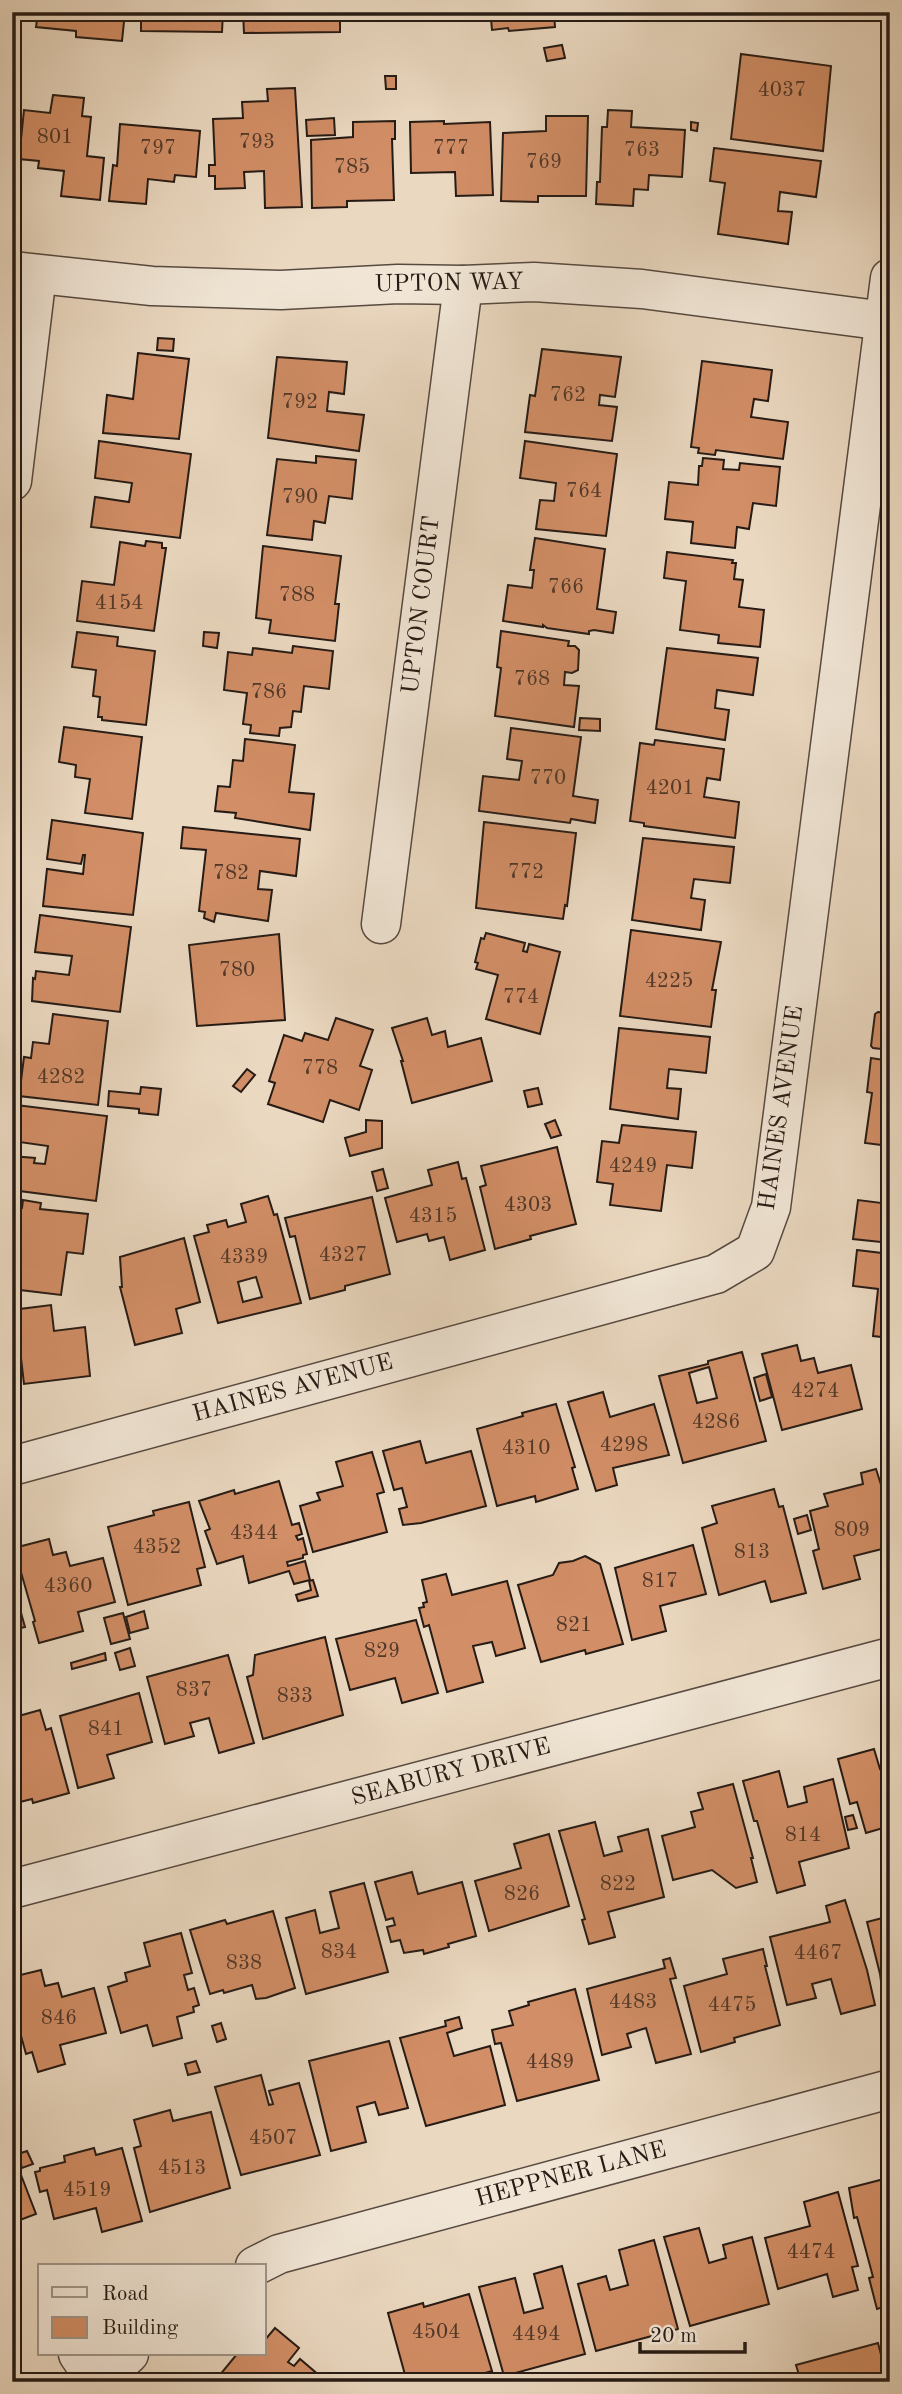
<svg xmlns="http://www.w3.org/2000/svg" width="902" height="2394" font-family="'Old Standard TT',serif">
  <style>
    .building { fill: #d28e66; stroke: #261b15; stroke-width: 2; fill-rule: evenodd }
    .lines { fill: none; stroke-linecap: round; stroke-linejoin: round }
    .street-casing { stroke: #574a40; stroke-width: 41 }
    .street { stroke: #f1e6d6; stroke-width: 38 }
    .labels { text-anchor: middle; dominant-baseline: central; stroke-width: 7; stroke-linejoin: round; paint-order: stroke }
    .number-label { font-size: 21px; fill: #513829 }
    .street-label { font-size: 24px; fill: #261b15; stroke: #f1e6d6 }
  </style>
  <rect width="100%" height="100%" fill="#ead8c0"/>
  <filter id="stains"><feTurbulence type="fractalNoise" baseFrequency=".00286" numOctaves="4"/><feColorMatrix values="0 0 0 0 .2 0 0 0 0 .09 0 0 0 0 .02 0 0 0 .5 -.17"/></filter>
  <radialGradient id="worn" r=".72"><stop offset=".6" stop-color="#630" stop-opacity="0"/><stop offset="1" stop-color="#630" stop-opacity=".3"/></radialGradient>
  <g class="building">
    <path d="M 12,12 L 22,12 L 21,20 L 12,19 Z"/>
    <path d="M 38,12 L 125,12 L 122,41 L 76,37 L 76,31 L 36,27 Z"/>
    <path d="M 135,12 L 223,12 L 222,32 L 141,31 L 141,21 L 135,20 Z"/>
    <path d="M 243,12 L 340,12 L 340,32 L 244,33 Z"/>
    <path d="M 467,12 L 554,12 L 555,27 L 509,31 L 508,28 L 492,30 L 491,19 L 468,21 Z"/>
    <path d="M 562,45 L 565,58 L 547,61 L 544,48 Z"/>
    <path d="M 741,54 L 831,66 L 823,151 L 731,139 Z"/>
    <path d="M 385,76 L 396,76 L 396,89 L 386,89 Z"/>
    <path d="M 295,88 L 302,207 L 265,208 L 264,171 L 244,172 L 245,188 L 215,189 L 215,176 L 209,176 L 209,165 L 215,165 L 213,119 L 243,118 L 242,102 L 268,101 L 267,89 Z"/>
    <path d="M 53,95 L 84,98 L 82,116 L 91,117 L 87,156 L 104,158 L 100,200 L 61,196 L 64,171 L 38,168 L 39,161 L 19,159 L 24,110 L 50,113 Z"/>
    <path d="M 608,110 L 632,111 L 631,127 L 685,130 L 682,177 L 649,175 L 648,190 L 634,189 L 633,206 L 596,204 L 597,182 L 600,182 L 602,127 L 607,127 Z"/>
    <path d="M 546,116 L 588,116 L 586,196 L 538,196 L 538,202 L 501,201 L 503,133 L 546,131 Z"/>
    <path d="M 334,118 L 335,135 L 307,136 L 306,120 Z"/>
    <path d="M 395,121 L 395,139 L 392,139 L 394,200 L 347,201 L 347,207 L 312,208 L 311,140 L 353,137 L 353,122 Z"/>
    <path d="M 444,121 L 444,124 L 490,122 L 493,195 L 456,196 L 455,172 L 411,173 L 410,122 Z"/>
    <path d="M 691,122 L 698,123 L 697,131 L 691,130 Z"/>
    <path d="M 120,124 L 200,131 L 196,177 L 175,175 L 174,182 L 148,179 L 146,204 L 109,201 L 113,165 L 117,166 Z"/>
    <path d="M 714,148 L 821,161 L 816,197 L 780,192 L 778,211 L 792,212 L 788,244 L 718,234 L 725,183 L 710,181 Z"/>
    <path d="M 158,338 L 174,339 L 173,351 L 157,350 Z"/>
    <path d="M 542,349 L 621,357 L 615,397 L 600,395 L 599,405 L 617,407 L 612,441 L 525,432 L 530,395 L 535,396 Z"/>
    <path d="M 138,353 L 189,359 L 179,439 L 103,433 L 107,395 L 133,399 Z"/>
    <path d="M 277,357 L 347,362 L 344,394 L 329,392 L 327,411 L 364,415 L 359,451 L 268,438 Z"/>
    <path d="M 702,361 L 772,370 L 768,401 L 754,399 L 751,417 L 788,422 L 783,459 L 716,450 L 715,455 L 698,453 L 699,448 L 691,447 Z"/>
    <path d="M 99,441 L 191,454 L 180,538 L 91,527 L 95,497 L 129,502 L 132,483 L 95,478 Z"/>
    <path d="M 525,441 L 617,454 L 606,536 L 536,529 L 540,500 L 554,501 L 556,483 L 520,478 Z"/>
    <path d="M 316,456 L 356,460 L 352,499 L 329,496 L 325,523 L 314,521 L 312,540 L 267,535 L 277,459 L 316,463 Z"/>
    <path d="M 703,458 L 724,460 L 723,469 L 739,470 L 740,463 L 780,467 L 776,506 L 753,503 L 749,529 L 737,527 L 735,548 L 691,543 L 693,522 L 665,519 L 669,482 L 698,485 L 699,466 L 702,466 Z"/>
    <path d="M 535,538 L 605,549 L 597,609 L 616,612 L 613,633 L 594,630 L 589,631 L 589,634 L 547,628 L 543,625 L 543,627 L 503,621 L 508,585 L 532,588 L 534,570 L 530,570 Z"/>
    <path d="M 146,541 L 162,543 L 162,548 L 166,548 L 154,631 L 77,621 L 82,581 L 114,585 L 120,542 L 145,546 Z"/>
    <path d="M 263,546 L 341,556 L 335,604 L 339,604 L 335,641 L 269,633 L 271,620 L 256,618 Z"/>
    <path d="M 667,552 L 733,560 L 732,563 L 736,563 L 734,579 L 743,580 L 739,607 L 764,610 L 760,647 L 718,643 L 719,635 L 680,630 L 686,581 L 664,578 Z"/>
    <path d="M 501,631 L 569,641 L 568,646 L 575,646 L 579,650 L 578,670 L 572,673 L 565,672 L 564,685 L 579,686 L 574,727 L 495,716 L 501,668 L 497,667 Z"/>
    <path d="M 77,632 L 118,637 L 117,646 L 155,651 L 146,725 L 102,720 L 102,717 L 98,717 L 100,697 L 93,696 L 96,670 L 72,667 Z"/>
    <path d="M 204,632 L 219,633 L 217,648 L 203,646 Z"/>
    <path d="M 293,646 L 333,651 L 329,689 L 304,686 L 301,712 L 293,711 L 291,727 L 280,728 L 279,736 L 250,733 L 251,725 L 243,724 L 247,693 L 224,690 L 228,652 L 252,655 L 253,648 L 292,653 Z"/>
    <path d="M 667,648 L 758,658 L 753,695 L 717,690 L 715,708 L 729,710 L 725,740 L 656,729 Z"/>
    <path d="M 580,718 L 600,719 L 600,731 L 579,730 Z"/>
    <path d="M 64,727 L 142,737 L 132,819 L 85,813 L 90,779 L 75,777 L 76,765 L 59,762 Z"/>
    <path d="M 511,728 L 581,737 L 573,796 L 598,800 L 595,823 L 571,819 L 570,823 L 479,811 L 483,776 L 519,780 L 522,761 L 507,759 Z"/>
    <path d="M 245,739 L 295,745 L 289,792 L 314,794 L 310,830 L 235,818 L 236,813 L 215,811 L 218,786 L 230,787 L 233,760 L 243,761 Z"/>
    <path d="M 655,740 L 724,749 L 720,780 L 707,778 L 704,797 L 739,802 L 735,838 L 644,826 L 644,823 L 630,821 L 640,743 L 654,745 Z"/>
    <path d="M 52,820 L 143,833 L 133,915 L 43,906 L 47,869 L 83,874 L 85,855 L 83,855 L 81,864 L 47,859 Z"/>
    <path d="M 484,822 L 576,833 L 567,906 L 565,905 L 563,919 L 476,908 Z"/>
    <path d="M 183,827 L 300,839 L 296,876 L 260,871 L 258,889 L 272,890 L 268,921 L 216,913 L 214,922 L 204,918 L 205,912 L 199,911 L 206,850 L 181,848 Z"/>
    <path d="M 643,838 L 734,847 L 730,883 L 694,879 L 691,898 L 705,900 L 701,930 L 632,920 Z"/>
    <path d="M 40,915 L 131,927 L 120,1012 L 32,1001 L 33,978 L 35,979 L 36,971 L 69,975 L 72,956 L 35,952 Z"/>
    <path d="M 631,930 L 721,942 L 712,990 L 716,990 L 711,1027 L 620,1016 Z"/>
    <path d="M 486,933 L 525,943 L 523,951 L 527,952 L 529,944 L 560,952 L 540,1034 L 486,1019 L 498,975 L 476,969 L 478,963 L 475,962 L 481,938 L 484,939 Z"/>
    <path d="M 279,934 L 285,1020 L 197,1026 L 189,945 Z"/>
    <path d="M 878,1012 L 890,1013 L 890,1050 L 873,1048 L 871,1046 L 875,1014 Z"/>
    <path d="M 53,1014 L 108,1021 L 98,1105 L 19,1096 L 24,1057 L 31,1058 L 33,1042 L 49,1044 Z"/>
    <path d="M 336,1018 L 373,1030 L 360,1066 L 372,1070 L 359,1110 L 330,1100 L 323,1122 L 268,1104 L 275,1083 L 269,1081 L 284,1035 L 302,1041 L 305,1033 L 328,1040 Z"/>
    <path d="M 427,1018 L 432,1035 L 445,1031 L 448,1047 L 481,1038 L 492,1081 L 412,1103 L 401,1061 L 403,1061 L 392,1028 Z"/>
    <path d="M 619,1028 L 710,1037 L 706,1073 L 669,1069 L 667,1088 L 681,1089 L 678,1119 L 610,1109 Z"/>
    <path d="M 871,1058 L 890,1061 L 890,1146 L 865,1143 L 872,1093 L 867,1092 Z"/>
    <path d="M 247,1069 L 255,1075 L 241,1092 L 233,1086 Z"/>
    <path d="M 141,1087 L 161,1089 L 158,1115 L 139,1113 L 139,1109 L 108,1106 L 109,1091 L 140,1094 Z"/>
    <path d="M 538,1088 L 542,1104 L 528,1107 L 524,1091 Z"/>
    <path d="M 16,1105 L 107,1116 L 96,1201 L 12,1190 L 12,1156 L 35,1158 L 34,1163 L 45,1164 L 48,1146 L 12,1141 Z"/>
    <path d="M 366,1120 L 382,1121 L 382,1148 L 350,1156 L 345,1138 L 366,1132 Z"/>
    <path d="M 555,1120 L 561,1135 L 551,1138 L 545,1124 Z"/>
    <path d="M 622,1125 L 696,1132 L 692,1168 L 667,1165 L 661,1211 L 610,1205 L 613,1184 L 597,1182 L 602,1141 L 619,1143 Z"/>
    <path d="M 557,1147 L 576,1224 L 530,1236 L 531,1239 L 495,1249 L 480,1187 L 486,1185 L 481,1166 Z"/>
    <path d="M 886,1158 L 890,1159 L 890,1243 L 853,1239 L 858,1200 L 881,1203 Z"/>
    <path d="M 458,1162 L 462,1179 L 466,1178 L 485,1250 L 450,1260 L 444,1237 L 429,1241 L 427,1234 L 397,1242 L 385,1198 L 432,1185 L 428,1170 Z"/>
    <path d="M 383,1169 L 388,1188 L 377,1191 L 372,1172 Z"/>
    <path d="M 268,1196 L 274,1215 L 277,1214 L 301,1303 L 218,1323 L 194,1236 L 209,1232 L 207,1225 L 226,1220 L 228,1227 L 246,1222 L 241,1204 ZM 256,1277 L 262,1297 L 243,1302 L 238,1282 Z"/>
    <path d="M 372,1197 L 390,1274 L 345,1286 L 345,1290 L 310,1299 L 295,1236 L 290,1237 L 285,1218 Z"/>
    <path d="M 23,1200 L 41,1203 L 40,1209 L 88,1214 L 83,1254 L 67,1252 L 61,1295 L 12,1289 L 12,1207 L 22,1208 Z"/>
    <path d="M 184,1238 L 200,1302 L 176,1309 L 182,1333 L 135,1345 L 120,1287 L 122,1287 L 120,1257 Z"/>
    <path d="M 857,1250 L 890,1254 L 890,1338 L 873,1336 L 878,1289 L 853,1286 Z"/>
    <path d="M 51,1305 L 54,1331 L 85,1327 L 90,1376 L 24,1384 L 21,1358 L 12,1359 L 12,1310 Z"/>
    <path d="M 797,1345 L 801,1361 L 814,1358 L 818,1373 L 851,1365 L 862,1409 L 782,1430 L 762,1354 Z"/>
    <path d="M 742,1352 L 766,1441 L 683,1463 L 659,1376 L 708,1364 L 708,1361 ZM 709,1367 L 717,1398 L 697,1403 L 689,1373 Z"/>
    <path d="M 766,1374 L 772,1397 L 760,1401 L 754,1378 Z"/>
    <path d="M 603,1392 L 610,1417 L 654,1404 L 669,1455 L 613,1468 L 617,1485 L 596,1491 L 568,1402 Z"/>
    <path d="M 556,1404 L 575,1467 L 572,1468 L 578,1489 L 536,1502 L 535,1496 L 497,1506 L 477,1429 L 523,1416 L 522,1413 Z"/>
    <path d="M 420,1441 L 426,1463 L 471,1451 L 486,1506 L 421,1523 L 403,1525 L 399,1509 L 407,1507 L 402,1488 L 394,1490 L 383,1451 Z"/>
    <path d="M 372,1452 L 384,1492 L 377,1494 L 387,1532 L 313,1552 L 300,1506 L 320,1500 L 317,1493 L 343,1486 L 336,1462 Z"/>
    <path d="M 876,1469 L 890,1513 L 890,1547 L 854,1556 L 860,1579 L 823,1589 L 813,1551 L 819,1549 L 810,1511 L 828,1506 L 824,1494 L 863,1484 L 861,1473 Z"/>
    <path d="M 279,1481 L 292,1525 L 299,1523 L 302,1534 L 296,1536 L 298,1540 L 303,1538 L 307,1554 L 303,1555 L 303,1558 L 287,1562 L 288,1566 L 305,1561 L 310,1580 L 294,1584 L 289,1571 L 249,1583 L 243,1556 L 217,1564 L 205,1531 L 210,1529 L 199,1501 L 234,1490 L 235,1494 Z"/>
    <path d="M 774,1489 L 779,1507 L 783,1506 L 806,1593 L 771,1602 L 765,1581 L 719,1595 L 702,1528 L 717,1523 L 712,1506 Z"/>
    <path d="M 189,1502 L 205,1567 L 197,1569 L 201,1585 L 128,1605 L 108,1527 L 154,1515 L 153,1511 Z"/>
    <path d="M 807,1515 L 811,1530 L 798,1534 L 794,1519 Z"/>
    <path d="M 49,1539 L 53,1555 L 66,1552 L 70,1566 L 103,1558 L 115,1602 L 78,1612 L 83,1631 L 39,1643 L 33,1622 L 35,1621 L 14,1548 Z"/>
    <path d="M 693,1545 L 706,1594 L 660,1606 L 666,1631 L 632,1640 L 615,1568 Z"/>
    <path d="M 585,1556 L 600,1564 L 623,1644 L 586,1654 L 585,1650 L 541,1662 L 518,1585 L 553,1575 L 559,1563 L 573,1561 Z"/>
    <path d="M 446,1574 L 452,1595 L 507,1581 L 525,1648 L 496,1656 L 492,1642 L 473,1646 L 483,1682 L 447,1692 L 429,1625 L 424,1627 L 419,1608 L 424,1607 L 423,1603 L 427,1602 L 422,1580 Z"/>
    <path d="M 313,1580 L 318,1596 L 298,1601 L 296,1595 L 311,1590 L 309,1581 Z"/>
    <path d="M 12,1581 L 25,1627 L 12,1630 Z"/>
    <path d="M 144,1611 L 148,1628 L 130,1633 L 126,1617 Z"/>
    <path d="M 123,1613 L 130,1639 L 111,1644 L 104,1618 Z"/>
    <path d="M 416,1620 L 438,1693 L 402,1703 L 395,1678 L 350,1690 L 336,1639 Z"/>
    <path d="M 325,1637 L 343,1715 L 263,1739 L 247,1677 L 253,1675 L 255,1655 Z"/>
    <path d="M 130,1648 L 135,1666 L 120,1670 L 115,1653 Z"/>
    <path d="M 105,1653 L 106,1660 L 72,1669 L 71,1663 Z"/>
    <path d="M 228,1655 L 254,1743 L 219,1753 L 209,1718 L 190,1723 L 194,1736 L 165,1744 L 147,1677 Z"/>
    <path d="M 139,1693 L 152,1742 L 107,1755 L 114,1778 L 78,1788 L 60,1716 Z"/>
    <path d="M 12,1706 L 15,1717 L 40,1710 L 46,1730 L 51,1728 L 69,1793 L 33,1803 L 32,1799 L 12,1804 L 12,1737 L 19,1736 L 15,1723 L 12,1723 Z"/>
    <path d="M 874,1749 L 880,1769 L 890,1767 L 890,1826 L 866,1833 L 857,1802 L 850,1804 L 838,1759 Z"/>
    <path d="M 779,1771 L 788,1807 L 807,1802 L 804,1787 L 833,1779 L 849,1848 L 799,1862 L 805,1885 L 777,1893 L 757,1821 L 754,1821 L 743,1781 Z"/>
    <path d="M 733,1784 L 753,1858 L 751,1858 L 757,1882 L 736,1888 L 712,1870 L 673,1880 L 662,1836 L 695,1827 L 691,1812 L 703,1809 L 698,1793 Z"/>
    <path d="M 853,1815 L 857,1828 L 848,1830 L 845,1817 Z"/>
    <path d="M 595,1822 L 604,1856 L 622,1851 L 618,1837 L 648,1829 L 664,1897 L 608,1912 L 615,1937 L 589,1944 L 582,1920 L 585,1919 L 559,1831 Z"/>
    <path d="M 549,1834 L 569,1906 L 489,1931 L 475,1881 L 521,1868 L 514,1844 Z"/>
    <path d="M 412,1872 L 418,1894 L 462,1882 L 476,1936 L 448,1944 L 449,1947 L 424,1954 L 423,1950 L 404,1953 L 400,1940 L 391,1942 L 387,1927 L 395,1925 L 393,1918 L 386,1920 L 375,1882 Z"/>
    <path d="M 364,1883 L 388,1972 L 306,1994 L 286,1918 L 315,1910 L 320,1933 L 339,1928 L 330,1892 Z"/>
    <path d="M 845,1900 L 867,1970 L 875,2005 L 841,2014 L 831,1979 L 812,1984 L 816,1998 L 787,2005 L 770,1937 L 830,1922 L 826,1906 Z"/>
    <path d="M 273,1911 L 295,1988 L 266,1998 L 256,1999 L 252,1985 L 224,1993 L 223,1990 L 210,1994 L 190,1930 L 225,1920 L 227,1924 Z"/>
    <path d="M 890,1916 L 890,2001 L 884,2003 L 880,1974 L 867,1922 Z"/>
    <path d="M 181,1933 L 192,1973 L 184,1975 L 188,1990 L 194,1988 L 199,2005 L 193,2007 L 194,2012 L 177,2017 L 182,2038 L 153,2046 L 147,2025 L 121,2033 L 108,1987 L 127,1981 L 125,1973 L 150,1966 L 144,1943 Z"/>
    <path d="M 763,1949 L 767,1966 L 765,1966 L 780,2025 L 734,2038 L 735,2042 L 701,2052 L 684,1986 L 727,1974 L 723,1959 Z"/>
    <path d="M 670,1958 L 676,1978 L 670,1979 L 691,2054 L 656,2063 L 646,2028 L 627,2034 L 631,2047 L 602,2055 L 587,1989 L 665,1968 L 663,1960 Z"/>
    <path d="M 41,1970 L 45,1986 L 58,1983 L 62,1997 L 94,1988 L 106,2033 L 60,2045 L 65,2064 L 38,2072 L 32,2052 L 26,2054 L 12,2003 L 12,1977 Z"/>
    <path d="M 575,1989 L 599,2080 L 517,2101 L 501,2043 L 495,2044 L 492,2030 L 513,2025 L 509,2011 L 529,2005 L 528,2002 Z"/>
    <path d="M 459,2017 L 462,2028 L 447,2033 L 454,2056 L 490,2046 L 505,2105 L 426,2126 L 400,2038 L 446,2026 L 445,2021 Z"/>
    <path d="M 221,2023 L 226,2039 L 217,2042 L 212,2026 Z"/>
    <path d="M 389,2041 L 408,2108 L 379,2115 L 375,2102 L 357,2107 L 366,2142 L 331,2151 L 309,2061 Z"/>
    <path d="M 196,2061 L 200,2072 L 188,2075 L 185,2064 Z"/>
    <path d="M 261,2075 L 269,2105 L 273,2104 L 269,2091 L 299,2083 L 320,2155 L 241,2175 L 215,2087 Z"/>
    <path d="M 170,2110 L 173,2121 L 211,2112 L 230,2188 L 150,2212 L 134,2148 L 141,2146 L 134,2120 Z"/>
    <path d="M 94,2148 L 96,2155 L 122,2148 L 142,2221 L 102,2232 L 96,2208 L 54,2219 L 47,2190 L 40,2192 L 35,2172 L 40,2171 L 40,2168 L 65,2162 L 64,2156 Z"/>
    <path d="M 27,2151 L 33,2164 L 22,2168 L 18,2154 Z"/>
    <path d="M 21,2175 L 36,2214 L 12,2223 L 12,2179 Z"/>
    <path d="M 884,2179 L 890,2200 L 890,2305 L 877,2309 L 869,2278 L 873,2277 L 857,2217 L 854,2218 L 849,2188 Z"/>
    <path d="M 838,2192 L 858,2266 L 852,2267 L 858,2290 L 833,2297 L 827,2274 L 778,2289 L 765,2238 L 810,2226 L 804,2202 Z"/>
    <path d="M 699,2228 L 709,2263 L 726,2258 L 723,2245 L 752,2237 L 769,2304 L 690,2326 L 664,2237 Z"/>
    <path d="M 654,2240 L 678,2329 L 596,2351 L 578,2284 L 606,2276 L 610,2290 L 628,2285 L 619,2250 Z"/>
    <path d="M 562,2266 L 585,2354 L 504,2376 L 479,2287 L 515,2278 L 524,2313 L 543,2308 L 534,2274 Z"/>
    <path d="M 469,2294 L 492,2371 L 455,2382 L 452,2378 L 438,2382 L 407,2382 L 388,2313 L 423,2303 L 424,2307 Z"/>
    <path d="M 275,2328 L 299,2348 L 288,2362 L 294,2366 L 300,2359 L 327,2382 L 214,2382 L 237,2354 L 264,2354 L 264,2341 Z"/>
    <path d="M 878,2343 L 888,2382 L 801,2382 L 796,2365 Z"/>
    <path d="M 790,2374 L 792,2382 L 757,2382 Z"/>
  </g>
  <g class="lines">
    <defs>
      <g id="street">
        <path d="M 12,271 L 152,286 L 281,290 L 398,284 L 463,285 L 534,282 L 642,289 L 885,321"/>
        <path d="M 12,481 L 37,274"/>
        <path d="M 381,924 L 463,285"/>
        <path d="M 12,1466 L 716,1274 L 755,1251 L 771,1207 L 890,278"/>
        <path d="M 12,1889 L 890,1657"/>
        <path d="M 255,2266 L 279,2254 L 890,2089"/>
        <path d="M 78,2354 L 97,2382"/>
        <path d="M 98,2382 L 129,2354"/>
      </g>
    </defs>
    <use href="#street" class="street-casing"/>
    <use href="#street" class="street"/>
  </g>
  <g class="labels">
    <g class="number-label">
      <text x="782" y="90">4037</text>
      <text x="55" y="137">801</text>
      <text x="257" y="142">793</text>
      <text x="158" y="148">797</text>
      <text x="451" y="148">777</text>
      <text x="642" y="150">763</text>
      <text x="544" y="162">769</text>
      <text x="352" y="167">785</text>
      <text x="568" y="395">762</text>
      <text x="300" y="402">792</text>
      <text x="584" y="491">764</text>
      <text x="300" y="497">790</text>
      <text x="566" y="587">766</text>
      <text x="297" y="595">788</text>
      <text x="119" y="603">4154</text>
      <text x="532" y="679">768</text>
      <text x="269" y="692">786</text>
      <text x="548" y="778">770</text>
      <text x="670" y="788">4201</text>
      <text x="526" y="872">772</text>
      <text x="231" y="873">782</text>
      <text x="237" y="970">780</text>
      <text x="669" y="981">4225</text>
      <text x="521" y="997">774</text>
      <text x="320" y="1068">778</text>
      <text x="61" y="1077">4282</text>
      <text x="633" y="1166">4249</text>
      <text x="528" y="1205">4303</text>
      <text x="433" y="1216">4315</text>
      <text x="343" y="1255">4327</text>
      <text x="244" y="1257">4339</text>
      <text x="815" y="1391">4274</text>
      <text x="716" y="1422">4286</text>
      <text x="624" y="1445">4298</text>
      <text x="526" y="1448">4310</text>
      <text x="852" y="1530">809</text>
      <text x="254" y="1533">4344</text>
      <text x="157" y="1547">4352</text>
      <text x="752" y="1552">813</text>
      <text x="660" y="1581">817</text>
      <text x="68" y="1586">4360</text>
      <text x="574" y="1625">821</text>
      <text x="382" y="1651">829</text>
      <text x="194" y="1690">837</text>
      <text x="295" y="1696">833</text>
      <text x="106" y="1729">841</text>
      <text x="803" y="1835">814</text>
      <text x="618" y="1884">822</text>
      <text x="522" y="1894">826</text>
      <text x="339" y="1952">834</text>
      <text x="818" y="1953">4467</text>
      <text x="244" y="1963">838</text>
      <text x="633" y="2002">4483</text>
      <text x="732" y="2005">4475</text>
      <text x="59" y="2018">846</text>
      <text x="550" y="2062">4489</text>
      <text x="273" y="2138">4507</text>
      <text x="182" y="2168">4513</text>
      <text x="87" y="2190">4519</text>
      <text x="811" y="2252">4474</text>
      <text x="436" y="2332">4504</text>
      <text x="536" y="2334">4494</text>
    </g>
    <g class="street-label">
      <text transform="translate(449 284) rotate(-1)">UPTON WAY</text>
      <text transform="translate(422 605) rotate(-83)">UPTON COURT</text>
      <text transform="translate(782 1108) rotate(-82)">HAINES AVENUE</text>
      <text transform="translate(293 1389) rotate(-15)">HAINES AVENUE</text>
      <text transform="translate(451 1773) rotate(-15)">SEABURY DRIVE</text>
      <text transform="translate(571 2175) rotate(-15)">HEPPNER LANE</text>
    </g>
  </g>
  <rect width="902" height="2394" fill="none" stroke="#ead8c0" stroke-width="42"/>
  <rect x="14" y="14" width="874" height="2366" fill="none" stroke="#261b15" stroke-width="3.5"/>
  <rect x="21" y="21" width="860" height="2352" fill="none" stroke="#261b15" stroke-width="2"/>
  <rect x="38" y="2264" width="228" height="91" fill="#f1e6d6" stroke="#a09589" stroke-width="2"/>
  <rect x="52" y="2287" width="35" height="10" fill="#f1e6d6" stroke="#a09589" stroke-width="2"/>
  <text x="102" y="2300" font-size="21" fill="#261b15">Road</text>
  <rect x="52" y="2317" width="35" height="21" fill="#d28e66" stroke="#a09589" stroke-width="2"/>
  <text x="102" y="2334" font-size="21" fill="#261b15">Building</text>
  <path d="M640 2342v10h105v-10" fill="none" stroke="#261b15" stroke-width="3.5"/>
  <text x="650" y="2342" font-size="21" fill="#261b15" stroke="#f1e6d6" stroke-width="5" paint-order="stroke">20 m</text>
  <rect width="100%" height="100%" filter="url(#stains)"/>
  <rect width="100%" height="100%" fill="url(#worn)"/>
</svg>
